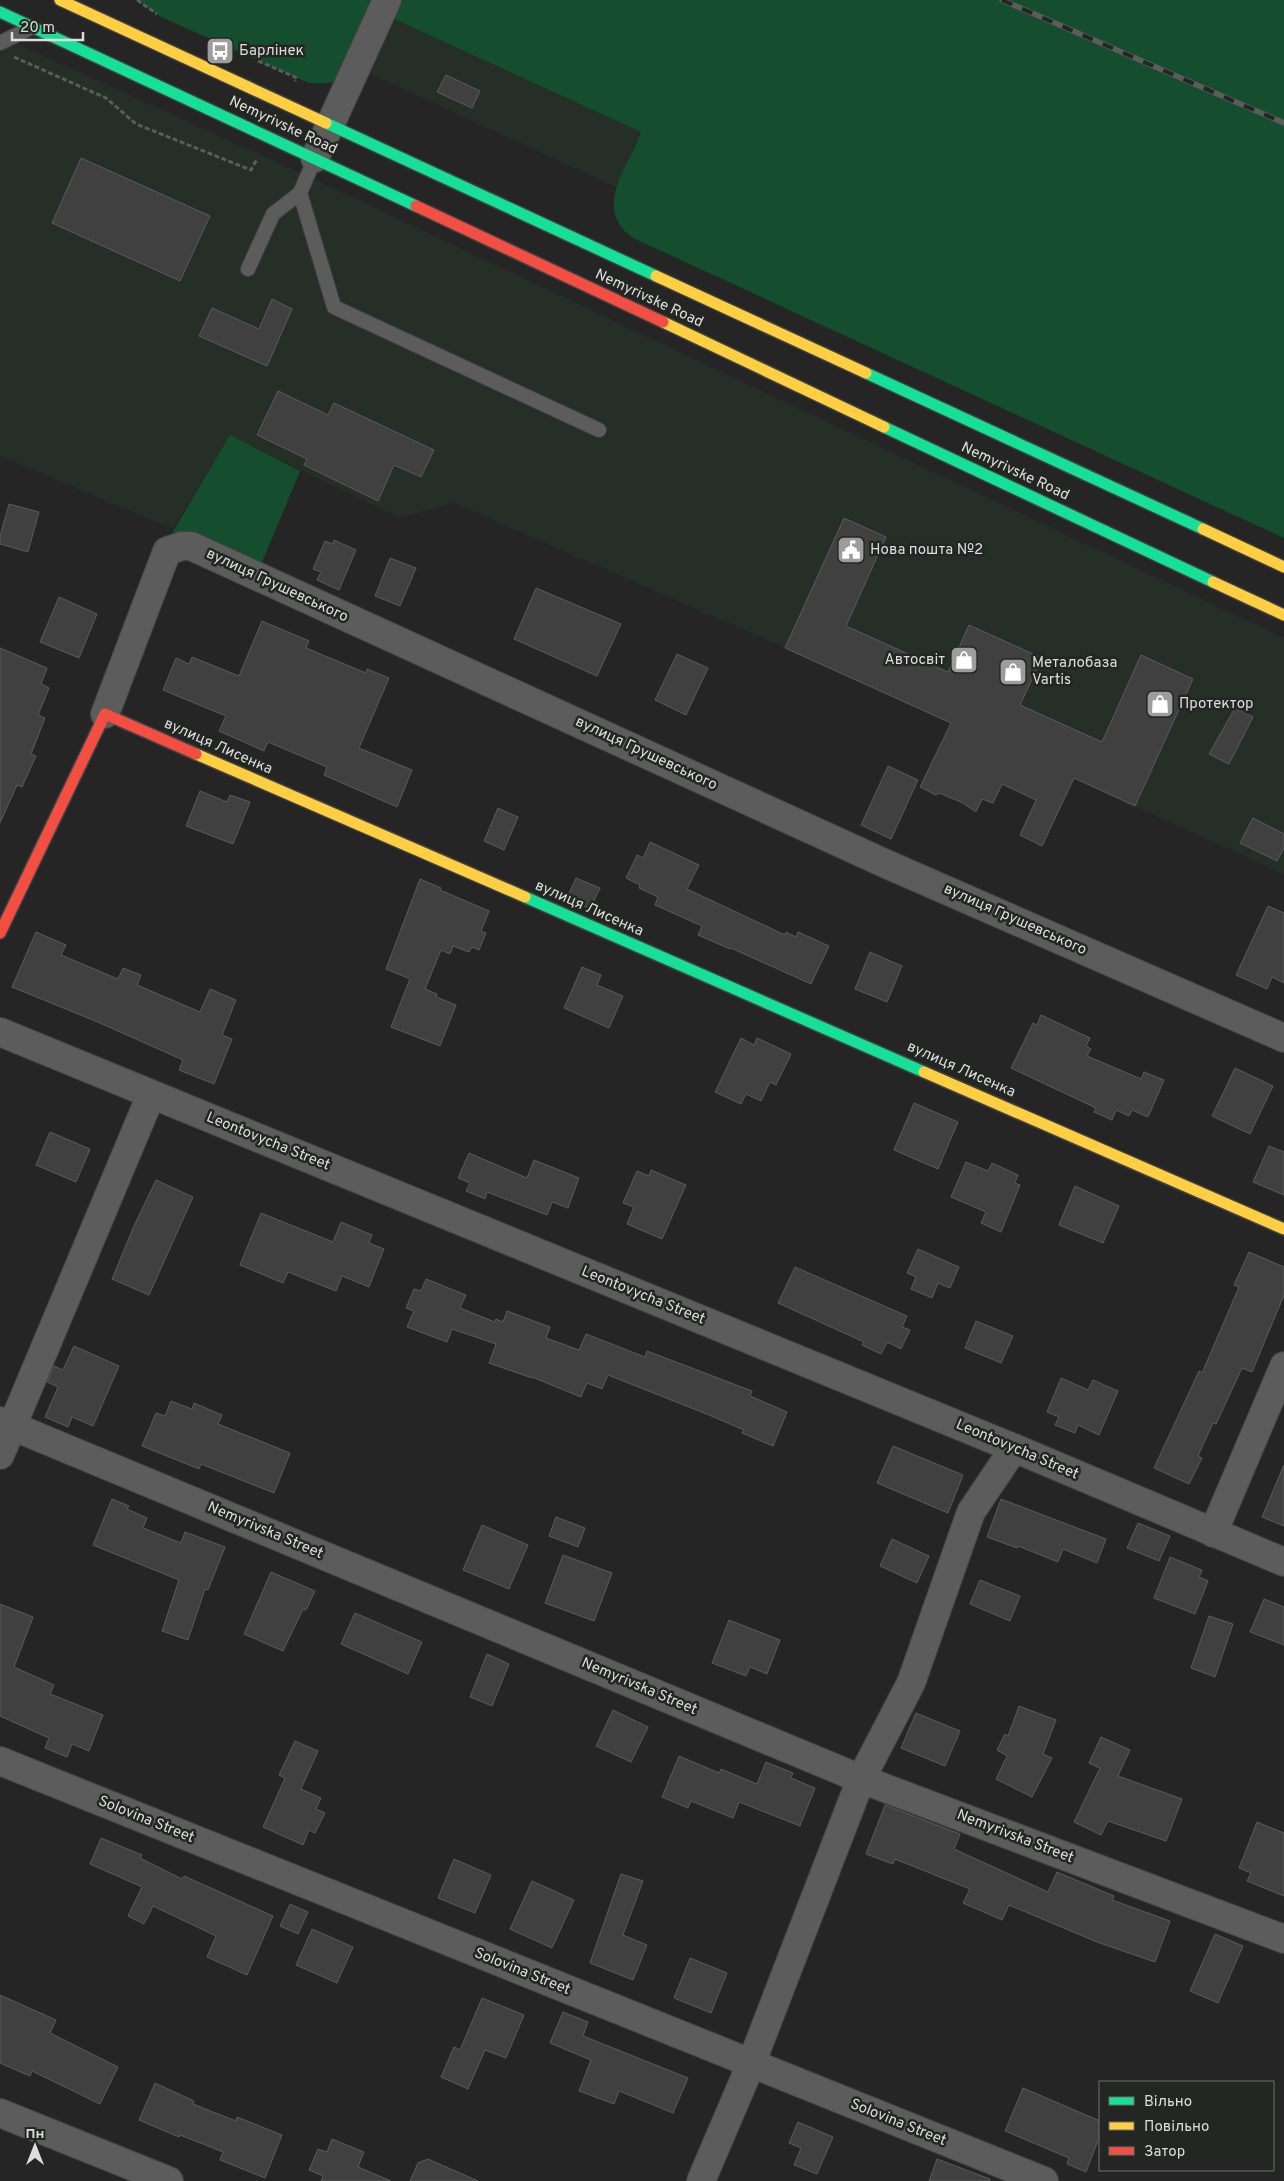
<svg xmlns="http://www.w3.org/2000/svg" width="1284" height="2181" font-family="Overpass,sans-serif">
  <style>
    .built { fill: #262e28 }
    .green { fill: #154e2f }
    .building { fill: #414040; stroke: #5c5b5b }
    .lines { fill: none; stroke-linecap: round; stroke-linejoin: round }
    .lane-casing { stroke: #424242; stroke-width: 16 }
    .street-casing { stroke: #424242; stroke-width: 30 }
    .fast-casing { stroke: #424242; stroke-width: 14 }
    .slow-casing { stroke: #424242; stroke-width: 14 }
    .jam-casing { stroke: #424242; stroke-width: 14 }
    .path { stroke: #5b5b5b; stroke-width: 3; stroke-dasharray: 5 2.5; stroke-linecap: butt }
    .lane { stroke: #5c5c5c; stroke-width: 14 }
    .street { stroke: #5c5c5c; stroke-width: 28 }
    .fast { stroke: #16e098; stroke-width: 11 }
    .slow { stroke: #ffcf43; stroke-width: 11 }
    .jam { stroke: #f24e42; stroke-width: 11 }
    .rail-casing { stroke: #5c5c5c; stroke-width: 5.5 }
    .rail { stroke: #242624; stroke-width: 4; stroke-dasharray: 11; stroke-linecap: butt }
    .labels { text-anchor: middle; dominant-baseline: central; stroke-width: 5; stroke-linejoin: round; paint-order: stroke }
    .poi-label { font-size: 15px; fill: #dcdddc; stroke: #242624; text-anchor: start }
    .street-label { font-size: 15px; fill: #dcdddc; stroke: #242624 }
  </style>
  <rect width="100%" height="100%" fill="#252525"/>
  <g class="built">
    <path d="M 381,13 L 641,132 L 616,187 L 357,68 Z"/>
    <path d="M 0,36 L 331,187 L 1284,638 L 1284,874 L 776,644 L 454,503 L 399,518 L 230,435 L 173,529 L 0,456 Z"/>
  </g>
  <g class="green">
    <path d="M 137,0 L 1284,0 L 1284,538 L 633,238 C 591,208 629,167 641,132 L 381,13 L 357,68 L 331,83 L 309,83 L 161,17 Z"/>
    <path d="M 230,435 L 300,471 L 260,567 L 191,537 L 172,533 Z"/>
  </g>
  <g class="building">
    <path d="M 446,75 L 480,91 L 472,108 L 437,92 Z"/>
    <path d="M 81,158 L 210,216 L 180,281 L 52,223 Z"/>
    <path d="M 272,299 L 292,309 L 267,366 L 199,336 L 212,308 L 259,329 Z"/>
    <path d="M 278,391 L 328,415 L 334,403 L 434,450 L 421,477 L 394,465 L 378,501 L 304,465 L 307,459 L 257,435 Z"/>
    <path d="M 9,504 L 39,512 L 28,552 L 0,544 L 0,536 Z"/>
    <path d="M 844,518 L 886,537 L 846,626 L 948,672 L 969,625 L 1042,658 L 1020,705 L 1102,742 L 1141,655 L 1193,679 L 1135,806 L 1074,778 L 1042,846 L 1020,835 L 1036,800 L 1002,784 L 993,803 L 982,799 L 976,812 L 963,803 L 939,793 L 936,795 L 920,787 L 951,723 L 785,648 Z"/>
    <path d="M 334,540 L 356,550 L 339,590 L 317,580 L 321,572 L 313,569 L 325,541 L 333,544 Z"/>
    <path d="M 390,558 L 416,568 L 400,606 L 375,596 Z"/>
    <path d="M 536,588 L 621,624 L 597,676 L 514,639 Z"/>
    <path d="M 59,597 L 97,614 L 79,658 L 40,642 Z"/>
    <path d="M 262,621 L 309,641 L 306,648 L 366,673 L 367,669 L 389,678 L 359,748 L 412,770 L 397,807 L 324,775 L 327,767 L 268,742 L 264,751 L 219,731 L 226,716 L 163,690 L 176,658 L 189,664 L 192,657 L 239,676 Z"/>
    <path d="M 0,648 L 47,668 L 41,684 L 49,688 L 38,715 L 45,718 L 31,754 L 36,756 L 22,787 L 17,785 L 0,823 Z"/>
    <path d="M 677,654 L 708,668 L 686,715 L 655,700 Z"/>
    <path d="M 1235,708 L 1253,717 L 1229,764 L 1209,754 Z"/>
    <path d="M 888,766 L 918,780 L 891,839 L 861,825 Z"/>
    <path d="M 200,791 L 227,802 L 230,795 L 250,802 L 233,844 L 186,826 Z"/>
    <path d="M 498,808 L 518,817 L 504,850 L 484,841 Z"/>
    <path d="M 1253,818 L 1284,834 L 1284,848 L 1277,861 L 1240,843 Z"/>
    <path d="M 650,842 L 699,865 L 687,889 L 785,935 L 786,932 L 796,937 L 798,932 L 829,946 L 811,984 L 731,948 L 730,949 L 698,935 L 702,926 L 655,905 L 658,897 L 639,888 L 640,885 L 626,878 L 637,855 L 643,858 Z"/>
    <path d="M 576,878 L 600,888 L 590,909 L 567,898 Z"/>
    <path d="M 420,879 L 441,888 L 440,890 L 489,911 L 481,931 L 486,933 L 479,950 L 472,947 L 469,952 L 453,946 L 450,954 L 441,950 L 425,989 L 437,994 L 436,997 L 456,1005 L 440,1046 L 391,1027 L 410,979 L 386,969 Z"/>
    <path d="M 1268,906 L 1284,913 L 1284,983 L 1272,977 L 1267,989 L 1236,975 Z"/>
    <path d="M 36,932 L 66,945 L 61,955 L 118,979 L 123,968 L 141,975 L 137,985 L 200,1012 L 210,989 L 236,1000 L 222,1035 L 232,1039 L 214,1084 L 179,1070 L 183,1060 L 100,1023 L 12,987 Z"/>
    <path d="M 870,952 L 902,966 L 887,1002 L 855,989 Z"/>
    <path d="M 582,967 L 601,975 L 597,985 L 623,996 L 609,1028 L 564,1008 Z"/>
    <path d="M 1041,1015 L 1090,1038 L 1086,1046 L 1091,1049 L 1087,1056 L 1141,1079 L 1144,1072 L 1164,1080 L 1148,1117 L 1132,1110 L 1129,1116 L 1116,1110 L 1112,1120 L 1094,1112 L 1096,1108 L 1011,1068 L 1033,1023 L 1037,1025 Z"/>
    <path d="M 741,1038 L 754,1045 L 757,1038 L 791,1054 L 776,1085 L 770,1082 L 761,1101 L 746,1094 L 741,1104 L 715,1092 Z"/>
    <path d="M 1235,1068 L 1273,1086 L 1250,1134 L 1212,1116 Z"/>
    <path d="M 914,1103 L 958,1122 L 938,1169 L 894,1150 Z"/>
    <path d="M 50,1132 L 90,1149 L 76,1182 L 36,1165 Z"/>
    <path d="M 1269,1146 L 1284,1152 L 1284,1195 L 1253,1182 Z"/>
    <path d="M 469,1153 L 527,1178 L 534,1160 L 579,1178 L 568,1208 L 552,1202 L 547,1215 L 487,1192 L 485,1199 L 466,1191 L 470,1183 L 458,1178 Z"/>
    <path d="M 966,1162 L 988,1171 L 992,1163 L 1018,1175 L 1015,1183 L 1020,1185 L 1001,1232 L 981,1223 L 986,1212 L 951,1197 Z"/>
    <path d="M 651,1170 L 686,1185 L 662,1239 L 627,1224 L 634,1207 L 623,1203 L 637,1171 L 649,1176 Z"/>
    <path d="M 156,1180 L 193,1197 L 149,1295 L 112,1279 L 134,1226 Z"/>
    <path d="M 1075,1186 L 1119,1206 L 1103,1243 L 1059,1225 Z"/>
    <path d="M 261,1213 L 333,1242 L 341,1222 L 372,1235 L 369,1243 L 384,1249 L 369,1287 L 342,1276 L 336,1291 L 288,1272 L 283,1283 L 240,1265 Z"/>
    <path d="M 918,1249 L 959,1267 L 950,1288 L 938,1283 L 932,1298 L 911,1289 L 916,1277 L 907,1273 Z"/>
    <path d="M 1249,1252 L 1284,1267 L 1284,1295 L 1252,1372 L 1242,1368 L 1216,1424 L 1213,1423 L 1198,1456 L 1202,1458 L 1189,1484 L 1154,1468 L 1199,1371 L 1202,1373 L 1239,1287 L 1234,1285 Z"/>
    <path d="M 795,1267 L 907,1316 L 902,1327 L 910,1330 L 901,1349 L 887,1342 L 881,1354 L 862,1345 L 864,1342 L 778,1303 Z"/>
    <path d="M 426,1279 L 466,1295 L 460,1308 L 495,1322 L 496,1319 L 503,1322 L 507,1311 L 550,1327 L 546,1338 L 579,1350 L 586,1334 L 645,1357 L 647,1351 L 752,1391 L 750,1396 L 787,1412 L 773,1446 L 742,1433 L 744,1430 L 709,1415 L 608,1375 L 602,1389 L 587,1383 L 581,1397 L 532,1377 L 532,1378 L 489,1363 L 496,1344 L 452,1329 L 447,1342 L 407,1327 L 414,1311 L 406,1308 L 414,1289 L 421,1291 Z"/>
    <path d="M 976,1321 L 1013,1336 L 1001,1363 L 965,1348 Z"/>
    <path d="M 74,1346 L 119,1366 L 93,1426 L 72,1417 L 68,1427 L 45,1417 L 58,1387 L 47,1382 L 54,1366 L 63,1370 Z"/>
    <path d="M 1061,1378 L 1088,1390 L 1093,1380 L 1118,1391 L 1099,1435 L 1078,1425 L 1075,1433 L 1055,1425 L 1059,1417 L 1047,1412 Z"/>
    <path d="M 171,1401 L 192,1409 L 194,1403 L 222,1415 L 218,1424 L 290,1453 L 274,1493 L 201,1464 L 199,1469 L 142,1446 L 156,1413 L 165,1416 Z"/>
    <path d="M 893,1446 L 963,1475 L 948,1513 L 877,1483 Z"/>
    <path d="M 1284,1465 L 1284,1526 L 1262,1517 Z"/>
    <path d="M 112,1499 L 129,1506 L 127,1509 L 147,1518 L 143,1528 L 181,1543 L 185,1532 L 225,1547 L 208,1590 L 205,1589 L 188,1640 L 162,1631 L 179,1580 L 93,1545 Z"/>
    <path d="M 1001,1499 L 1106,1539 L 1097,1563 L 1063,1549 L 1058,1562 L 1018,1546 L 1017,1548 L 987,1537 Z"/>
    <path d="M 556,1517 L 585,1528 L 578,1547 L 549,1536 Z"/>
    <path d="M 1138,1523 L 1170,1536 L 1159,1561 L 1127,1548 Z"/>
    <path d="M 482,1525 L 528,1545 L 509,1589 L 463,1570 Z"/>
    <path d="M 892,1539 L 929,1556 L 917,1583 L 880,1566 Z"/>
    <path d="M 563,1555 L 612,1573 L 594,1621 L 545,1603 Z"/>
    <path d="M 1170,1557 L 1202,1570 L 1199,1577 L 1208,1581 L 1195,1614 L 1154,1598 Z"/>
    <path d="M 271,1572 L 315,1591 L 306,1610 L 303,1609 L 283,1651 L 244,1634 Z"/>
    <path d="M 980,1580 L 1020,1596 L 1010,1621 L 970,1604 Z"/>
    <path d="M 1264,1599 L 1284,1607 L 1284,1645 L 1250,1632 Z"/>
    <path d="M 0,1604 L 33,1617 L 14,1667 L 54,1685 L 50,1694 L 103,1715 L 89,1751 L 72,1744 L 67,1757 L 45,1748 L 49,1738 L 0,1716 Z"/>
    <path d="M 355,1613 L 422,1642 L 408,1674 L 341,1644 Z"/>
    <path d="M 1209,1616 L 1233,1624 L 1215,1677 L 1191,1668 Z"/>
    <path d="M 729,1620 L 780,1640 L 767,1674 L 750,1667 L 746,1676 L 712,1663 Z"/>
    <path d="M 487,1654 L 509,1664 L 492,1706 L 470,1697 Z"/>
    <path d="M 1019,1706 L 1056,1720 L 1043,1754 L 1052,1758 L 1032,1797 L 996,1779 L 1007,1756 L 997,1750 L 1005,1734 L 1008,1736 Z"/>
    <path d="M 613,1710 L 648,1727 L 631,1762 L 596,1746 Z"/>
    <path d="M 916,1713 L 960,1731 L 945,1766 L 901,1748 Z"/>
    <path d="M 1101,1737 L 1130,1750 L 1118,1776 L 1182,1799 L 1166,1841 L 1108,1821 L 1101,1835 L 1074,1822 L 1100,1768 L 1089,1763 Z"/>
    <path d="M 295,1741 L 318,1751 L 301,1789 L 321,1798 L 316,1809 L 325,1813 L 315,1833 L 309,1830 L 303,1845 L 263,1827 L 285,1778 L 279,1775 Z"/>
    <path d="M 679,1756 L 719,1773 L 721,1769 L 757,1784 L 766,1762 L 793,1773 L 791,1778 L 815,1788 L 800,1826 L 739,1802 L 733,1818 L 691,1801 L 688,1808 L 662,1797 Z"/>
    <path d="M 885,1805 L 960,1834 L 954,1849 L 1048,1892 L 1057,1872 L 1114,1896 L 1112,1900 L 1170,1921 L 1155,1962 L 1097,1942 L 1009,1905 L 1002,1920 L 963,1903 L 970,1889 L 895,1859 L 893,1864 L 866,1854 Z"/>
    <path d="M 1257,1822 L 1284,1833 L 1284,1896 L 1247,1881 L 1251,1873 L 1239,1868 Z"/>
    <path d="M 101,1838 L 142,1855 L 140,1858 L 182,1879 L 184,1876 L 273,1916 L 247,1975 L 207,1957 L 216,1936 L 153,1906 L 144,1924 L 128,1916 L 142,1887 L 90,1864 Z"/>
    <path d="M 454,1859 L 491,1875 L 475,1913 L 438,1898 Z"/>
    <path d="M 621,1874 L 643,1881 L 623,1935 L 647,1945 L 633,1980 L 590,1963 Z"/>
    <path d="M 532,1881 L 574,1900 L 552,1948 L 510,1929 Z"/>
    <path d="M 290,1904 L 308,1912 L 298,1934 L 280,1926 Z"/>
    <path d="M 312,1929 L 353,1947 L 337,1983 L 296,1965 Z"/>
    <path d="M 1215,1934 L 1243,1946 L 1218,2003 L 1190,1991 Z"/>
    <path d="M 690,1958 L 727,1973 L 711,2013 L 674,1998 Z"/>
    <path d="M 0,1995 L 56,2020 L 50,2033 L 118,2067 L 100,2104 L 32,2071 L 30,2076 L 0,2063 Z"/>
    <path d="M 482,1998 L 524,2015 L 506,2058 L 485,2050 L 468,2089 L 441,2077 L 454,2047 L 460,2050 Z"/>
    <path d="M 563,2012 L 588,2022 L 583,2036 L 688,2078 L 673,2113 L 619,2091 L 614,2104 L 579,2091 L 591,2060 L 550,2043 Z"/>
    <path d="M 155,2083 L 194,2101 L 193,2104 L 236,2121 L 237,2117 L 282,2135 L 265,2178 L 220,2160 L 223,2152 L 180,2135 L 179,2137 L 139,2120 Z"/>
    <path d="M 1023,2088 L 1100,2121 L 1100,2135 L 1086,2172 L 1067,2164 L 1069,2158 L 1005,2131 Z"/>
    <path d="M 798,2122 L 833,2137 L 817,2174 L 794,2165 L 801,2148 L 789,2143 Z"/>
    <path d="M 332,2139 L 364,2152 L 358,2167 L 391,2181 L 321,2181 L 323,2176 L 309,2170 L 318,2149 L 327,2152 Z"/>
    <path d="M 428,2159 L 478,2181 L 410,2181 L 418,2163 Z"/>
    <path d="M 937,2159 L 990,2179 L 990,2181 L 929,2181 Z"/>
  </g>
  <g class="lines">
    <defs>
      <g id="lane">
        <path d="M 0,43 L 32,27"/>
        <path d="M 300,193 L 334,307 L 599,430"/>
        <path d="M 248,269 L 273,214 L 300,193 L 315,158"/>
      </g>
      <g id="street">
        <path d="M 315,158 L 387,0"/>
        <path d="M 105,714 L 167,551 L 182,546 L 191,546 L 884,863 L 1284,1038"/>
        <path d="M 0,1032 L 1014,1448 L 1284,1562"/>
        <path d="M 0,1421 L 861,1779 L 1284,1939"/>
        <path d="M 0,1455 L 151,1095"/>
        <path d="M 1213,1533 L 1284,1366"/>
        <path d="M 0,1761 L 1044,2181"/>
        <path d="M 0,2113 L 169,2181"/>
        <path d="M 701,2181 L 751,2064 L 861,1779 L 911,1683 L 971,1512 L 1014,1448"/>
      </g>
      <g id="fast">
        <path d="M 0,12 L 416,206"/>
        <path d="M 326,123 L 656,276"/>
        <path d="M 866,373 L 1203,529"/>
        <path d="M 884,427 L 1213,582"/>
        <path d="M 525,897 L 924,1072"/>
      </g>
      <g id="slow">
        <path d="M 60,0 L 326,123"/>
        <path d="M 656,276 L 866,373"/>
        <path d="M 663,322 L 884,427"/>
        <path d="M 1203,529 L 1284,567"/>
        <path d="M 1213,582 L 1284,615"/>
        <path d="M 196,754 L 525,897"/>
        <path d="M 924,1072 L 1284,1229"/>
      </g>
      <g id="jam">
        <path d="M 416,206 L 663,322"/>
        <path d="M 0,933 L 105,714 L 196,754"/>
      </g>
    </defs>
    <use href="#lane" class="lane-casing"/>
    <use href="#street" class="street-casing"/>
    <use href="#fast" class="fast-casing"/>
    <use href="#slow" class="slow-casing"/>
    <use href="#jam" class="jam-casing"/>
    <g class="path">
      <path d="M 137,0 L 157,14"/>
      <path d="M 14,57 L 106,98 L 136,124 L 251,170 L 257,159"/>
      <path d="M 258,61 L 297,78 L 295,81"/>
    </g>
    <use href="#lane" class="lane"/>
    <use href="#street" class="street"/>
    <use href="#fast" class="fast"/>
    <use href="#slow" class="slow"/>
    <use href="#jam" class="jam"/>
    <defs>
      <path id="rail" d="M 1002,0 L 1284,123"/>
    </defs>
    <use href="#rail" class="rail-casing"/>
    <use href="#rail" class="rail"/>
  </g>
  <defs>
    <symbol id="bus-square" viewBox="-11 -11 22 22"><rect x="-9" y="-9" width="18" height="18" rx="4" fill="#9c9d9c" stroke="#242624"/><path d="M-5-6H5V4H4V6H2V4H-2V6H-4V4H-5ZM-3.5-4V0h7V-4ZM-3.5 1.2v1.5H-2V1.2ZM2 1.2v1.5H3.5V1.2Z" fill="#fff"/></symbol>
    <symbol id="civic-square" viewBox="-11 -11 22 22"><rect x="-9" y="-9" width="18" height="18" rx="4" fill="#9c9d9c" stroke="#242624"/><path d="M-.6-6.5H3V-4.5H.6V-3L4-1V1h2V6H-6V1h2V-1L-.6-3ZM-1.2 2.5V6h2.4V2.5Z" fill="#fff"/></symbol>
    <symbol id="shop-square" viewBox="-11 -11 22 22"><rect x="-9" y="-9" width="18" height="18" rx="4" fill="#9c9d9c" stroke="#242624"/><path d="M-5-2.5h2.3a2.7 3.5 0 0 1 5.4 0H5L5.5 6h-11ZM-1.5-2.5h3a1.5 2.3 0 0 0-3 0Z" fill="#fff"/></symbol>
  </defs>
  <g fill-rule="evenodd">
    <use href="#bus-square" x="204" y="35" width="32" height="32"/>
    <use href="#civic-square" x="835" y="534" width="32" height="32"/>
    <use href="#shop-square" x="948" y="644" width="32" height="32"/>
    <use href="#shop-square" x="997" y="656" width="32" height="32"/>
    <use href="#shop-square" x="1144" y="688" width="32" height="32"/>
  </g>
  <g class="labels">
    <g class="poi-label">
      <text x="239" y="51">Барлінек</text>
      <text x="870" y="550">Нова пошта №2</text>
      <text x="945" y="660" text-anchor="end">Автосвіт</text>
      <text x="1032" y="663">Металобаза<tspan x="1032" dy="17">Vartis</tspan></text>
      <text x="1179" y="704">Протектор</text>
    </g>
    <g class="street-label">
      <text transform="translate(283 126) rotate(25)">Nemyrivske Road</text>
      <text transform="translate(649 299) rotate(25)">Nemyrivske Road</text>
      <text transform="translate(1015 472) rotate(25)">Nemyrivske Road</text>
      <text transform="translate(277 586) rotate(25)">вулиця Грушевського</text>
      <text transform="translate(218 747) rotate(24)">вулиця Лисенка</text>
      <text transform="translate(646 754) rotate(25)">вулиця Грушевського</text>
      <text transform="translate(589 909) rotate(24)">вулиця Лисенка</text>
      <text transform="translate(1015 920) rotate(24)">вулиця Грушевського</text>
      <text transform="translate(961 1070) rotate(24)">вулиця Лисенка</text>
      <text transform="translate(268 1142) rotate(22)">Leontovycha Street</text>
      <text transform="translate(643 1296) rotate(22)">Leontovycha Street</text>
      <text transform="translate(1017 1450) rotate(23)">Leontovycha Street</text>
      <text transform="translate(265 1531) rotate(23)">Nemyrivska Street</text>
      <text transform="translate(639 1687) rotate(23)">Nemyrivska Street</text>
      <text transform="translate(146 1820) rotate(22)">Solovina Street</text>
      <text transform="translate(1015 1837) rotate(21)">Nemyrivska Street</text>
      <text transform="translate(522 1972) rotate(22)">Solovina Street</text>
      <text transform="translate(898 2123) rotate(22)">Solovina Street</text>
    </g>
  </g>
  <rect x="1099" y="2081" width="175" height="90" fill="#242624" stroke="#6e6f6e"/>
  <rect x="1109" y="2097" width="25" height="8" fill="#16e098" stroke="#6e6f6e"/>
  <text x="1144" y="2106" font-size="15" fill="#dcdddc">Вільно</text>
  <rect x="1109" y="2122" width="25" height="8" fill="#ffcf43" stroke="#6e6f6e"/>
  <text x="1144" y="2131" font-size="15" fill="#dcdddc">Повільно</text>
  <rect x="1109" y="2147" width="25" height="8" fill="#f24e42" stroke="#6e6f6e"/>
  <text x="1144" y="2156" font-size="15" fill="#dcdddc">Затор</text>
  <g transform="translate(35 2146)" stroke="#242624" stroke-width="4" paint-order="stroke">
  <path d="M0-4L9 19L0 12L-9 19Z" fill="#dcdddc"/>
  <text y="-8" font-size="14" font-weight="bold" text-anchor="middle" fill="#dcdddc">Пн</text>
  </g>
  <path d="M12 32v8h71v-8" fill="none" stroke="#dcdddc" stroke-width="2.5"/>
  <text x="20" y="32" font-size="15" fill="#dcdddc" stroke="#242624" stroke-width="4" paint-order="stroke">20 m</text>
</svg>
